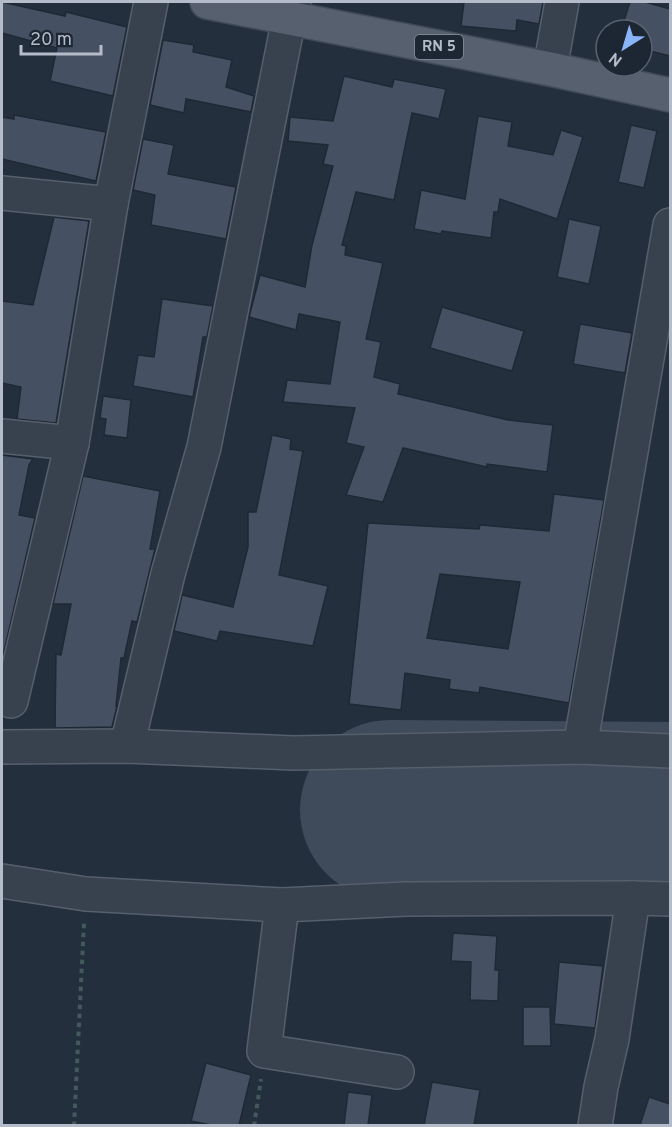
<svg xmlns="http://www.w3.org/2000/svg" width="672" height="1127" font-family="Overpass,sans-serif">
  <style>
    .airport { fill: #323c4b }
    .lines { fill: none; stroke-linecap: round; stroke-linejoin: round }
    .runway { stroke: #3f4a5a; stroke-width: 180 }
    .building { fill: #455162; stroke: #1f2835; stroke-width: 1.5; fill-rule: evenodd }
    .minor-casing { stroke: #565f6c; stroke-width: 36 }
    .major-casing { stroke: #414a57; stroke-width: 36 }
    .path { stroke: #44595c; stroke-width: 4; stroke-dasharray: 4.5 4.5; stroke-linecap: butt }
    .minor { stroke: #38414e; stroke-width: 33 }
    .major { stroke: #56606e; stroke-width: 33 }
    .labels { text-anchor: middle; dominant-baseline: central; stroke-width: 4.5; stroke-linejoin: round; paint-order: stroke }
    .shield { fill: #1d2633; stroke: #878f9c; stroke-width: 1.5 }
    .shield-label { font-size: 15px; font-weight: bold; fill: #b4bcc9 }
  </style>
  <rect width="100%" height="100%" fill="#242f3e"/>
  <path class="airport" d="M 383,730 L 670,732 L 670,885 L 366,878 Z"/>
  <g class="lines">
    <path class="runway" d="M 390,810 L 670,812"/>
  </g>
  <g class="building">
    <path d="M 2,2 L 65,16 L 66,12 L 127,27 L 113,96 L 50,81 L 57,48 L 2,33 Z"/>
    <path d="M 464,2 L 543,2 L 539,24 L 517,20 L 516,31 L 461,26 Z"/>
    <path d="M 630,2 L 645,2 L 670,9 L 670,56 L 642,49 L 642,30 L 621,30 Z"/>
    <path d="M 163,40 L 194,45 L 193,52 L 232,60 L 226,87 L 254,96 L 251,112 L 186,99 L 184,113 L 150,105 Z"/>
    <path d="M 344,76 L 392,87 L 394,79 L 446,89 L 439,119 L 412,113 L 394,200 L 356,192 L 342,245 L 346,246 L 345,255 L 383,263 L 366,339 L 381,342 L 374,377 L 400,384 L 398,394 L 508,420 L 553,425 L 547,472 L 487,464 L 487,467 L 403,448 L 383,502 L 346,495 L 364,447 L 346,443 L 355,408 L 283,402 L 287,380 L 330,384 L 340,322 L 299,314 L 296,330 L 249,317 L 260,275 L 305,287 L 312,245 L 333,166 L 323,164 L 328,145 L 288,141 L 290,117 L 333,121 Z"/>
    <path d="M 14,115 L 106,132 L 96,181 L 2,159 L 2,117 L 14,119 Z"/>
    <path d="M 478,116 L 512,122 L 508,146 L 553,155 L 561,130 L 583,137 L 557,219 L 500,199 L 498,212 L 494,212 L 491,238 L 442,231 L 441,234 L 414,229 L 421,190 L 465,199 Z"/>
    <path d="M 631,125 L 657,131 L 644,188 L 618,182 Z"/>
    <path d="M 143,139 L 174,145 L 168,174 L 236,187 L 226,239 L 151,225 L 155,195 L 133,190 Z"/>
    <path d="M 54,217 L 89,221 L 56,423 L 17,419 L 21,387 L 2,383 L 2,301 L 33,305 Z"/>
    <path d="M 569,219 L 601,226 L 589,284 L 557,277 Z"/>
    <path d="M 162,299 L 213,306 L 207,337 L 203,337 L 193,397 L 133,386 L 138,355 L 154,357 Z"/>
    <path d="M 442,307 L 524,331 L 512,371 L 430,348 Z"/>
    <path d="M 580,324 L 632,333 L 625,373 L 573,364 Z"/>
    <path d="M 103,396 L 131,400 L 127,438 L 104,435 L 106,419 L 100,418 Z"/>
    <path d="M 272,435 L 291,439 L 290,449 L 303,451 L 279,575 L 328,586 L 313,646 L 220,631 L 217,641 L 174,631 L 182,595 L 233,607 L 248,547 L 248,512 L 256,512 Z"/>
    <path d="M 2,455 L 33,459 L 29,465 L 19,515 L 35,518 L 2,660 Z"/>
    <path d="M 83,476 L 160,491 L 150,549 L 155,549 L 137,622 L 132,621 L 124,658 L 121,658 L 116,706 L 117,706 L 112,727 L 55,728 L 56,654 L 61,655 L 71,604 L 53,604 Z"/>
    <path d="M 554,494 L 604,500 L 569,703 L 480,687 L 479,693 L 449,689 L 450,680 L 405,673 L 401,710 L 349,704 L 368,523 L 479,529 L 480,525 L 549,531 ZM 440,574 L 520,582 L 508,649 L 427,638 Z"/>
    <path d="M 453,933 L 497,936 L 495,970 L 499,970 L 498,1001 L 470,1000 L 471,962 L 451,961 Z"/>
    <path d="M 559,962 L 603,966 L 595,1028 L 554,1024 Z"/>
    <path d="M 523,1007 L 550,1007 L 551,1046 L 523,1046 Z"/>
    <path d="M 206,1063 L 251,1075 L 239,1125 L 211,1125 L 191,1121 Z"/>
    <path d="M 432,1082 L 480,1090 L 474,1125 L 424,1125 Z"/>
    <path d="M 348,1092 L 372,1095 L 368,1125 L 344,1125 Z"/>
    <path d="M 649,1097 L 670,1104 L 670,1125 L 640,1125 Z"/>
  </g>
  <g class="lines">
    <defs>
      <g id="minor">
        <path d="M 550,69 L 562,2"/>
        <path d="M 2,193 L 111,204"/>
        <path d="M 2,436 L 72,443"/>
        <path d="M 11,701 L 72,443 L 111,204 L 151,2"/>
        <path d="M 127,746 L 168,574 L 204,447 L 289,18 L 294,2"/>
        <path d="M 2,747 L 127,746 L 293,753 L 580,747 L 670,751"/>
        <path d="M 580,747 L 670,225"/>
        <path d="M 2,881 L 86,894 L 282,905 L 406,899 L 633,898 L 612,1039 L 601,1087 L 595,1126"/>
        <path d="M 633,898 L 670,899"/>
        <path d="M 282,905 L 264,1051 L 397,1072"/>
      </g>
      <path id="major" d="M 207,2 L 550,69 L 670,95"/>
    </defs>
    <use href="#minor" class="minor-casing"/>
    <use href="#major" class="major-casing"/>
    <g class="path">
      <path d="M 74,1126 L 84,923"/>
      <path d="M 254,1126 L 261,1079"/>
    </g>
    <use href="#minor" class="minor"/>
    <use href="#major" class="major"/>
  </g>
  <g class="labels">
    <rect class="shield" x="415" y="35" width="48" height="24" rx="4.5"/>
    <g class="shield-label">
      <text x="439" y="47">RN 5</text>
    </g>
  </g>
  <rect width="672" height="1127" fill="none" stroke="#b4bcc9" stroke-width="6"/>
  <g transform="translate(624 48) rotate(217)"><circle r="28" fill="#1d2633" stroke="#59626f" stroke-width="1.5"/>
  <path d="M0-4.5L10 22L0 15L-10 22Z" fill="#8ab4f8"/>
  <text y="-9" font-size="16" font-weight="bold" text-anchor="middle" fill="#b4bcc9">N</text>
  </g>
  <path d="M21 45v9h80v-9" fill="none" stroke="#b4bcc9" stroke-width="3"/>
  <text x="30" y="45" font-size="18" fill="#b4bcc9" stroke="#1d2633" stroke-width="4.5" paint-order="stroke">20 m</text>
</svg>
